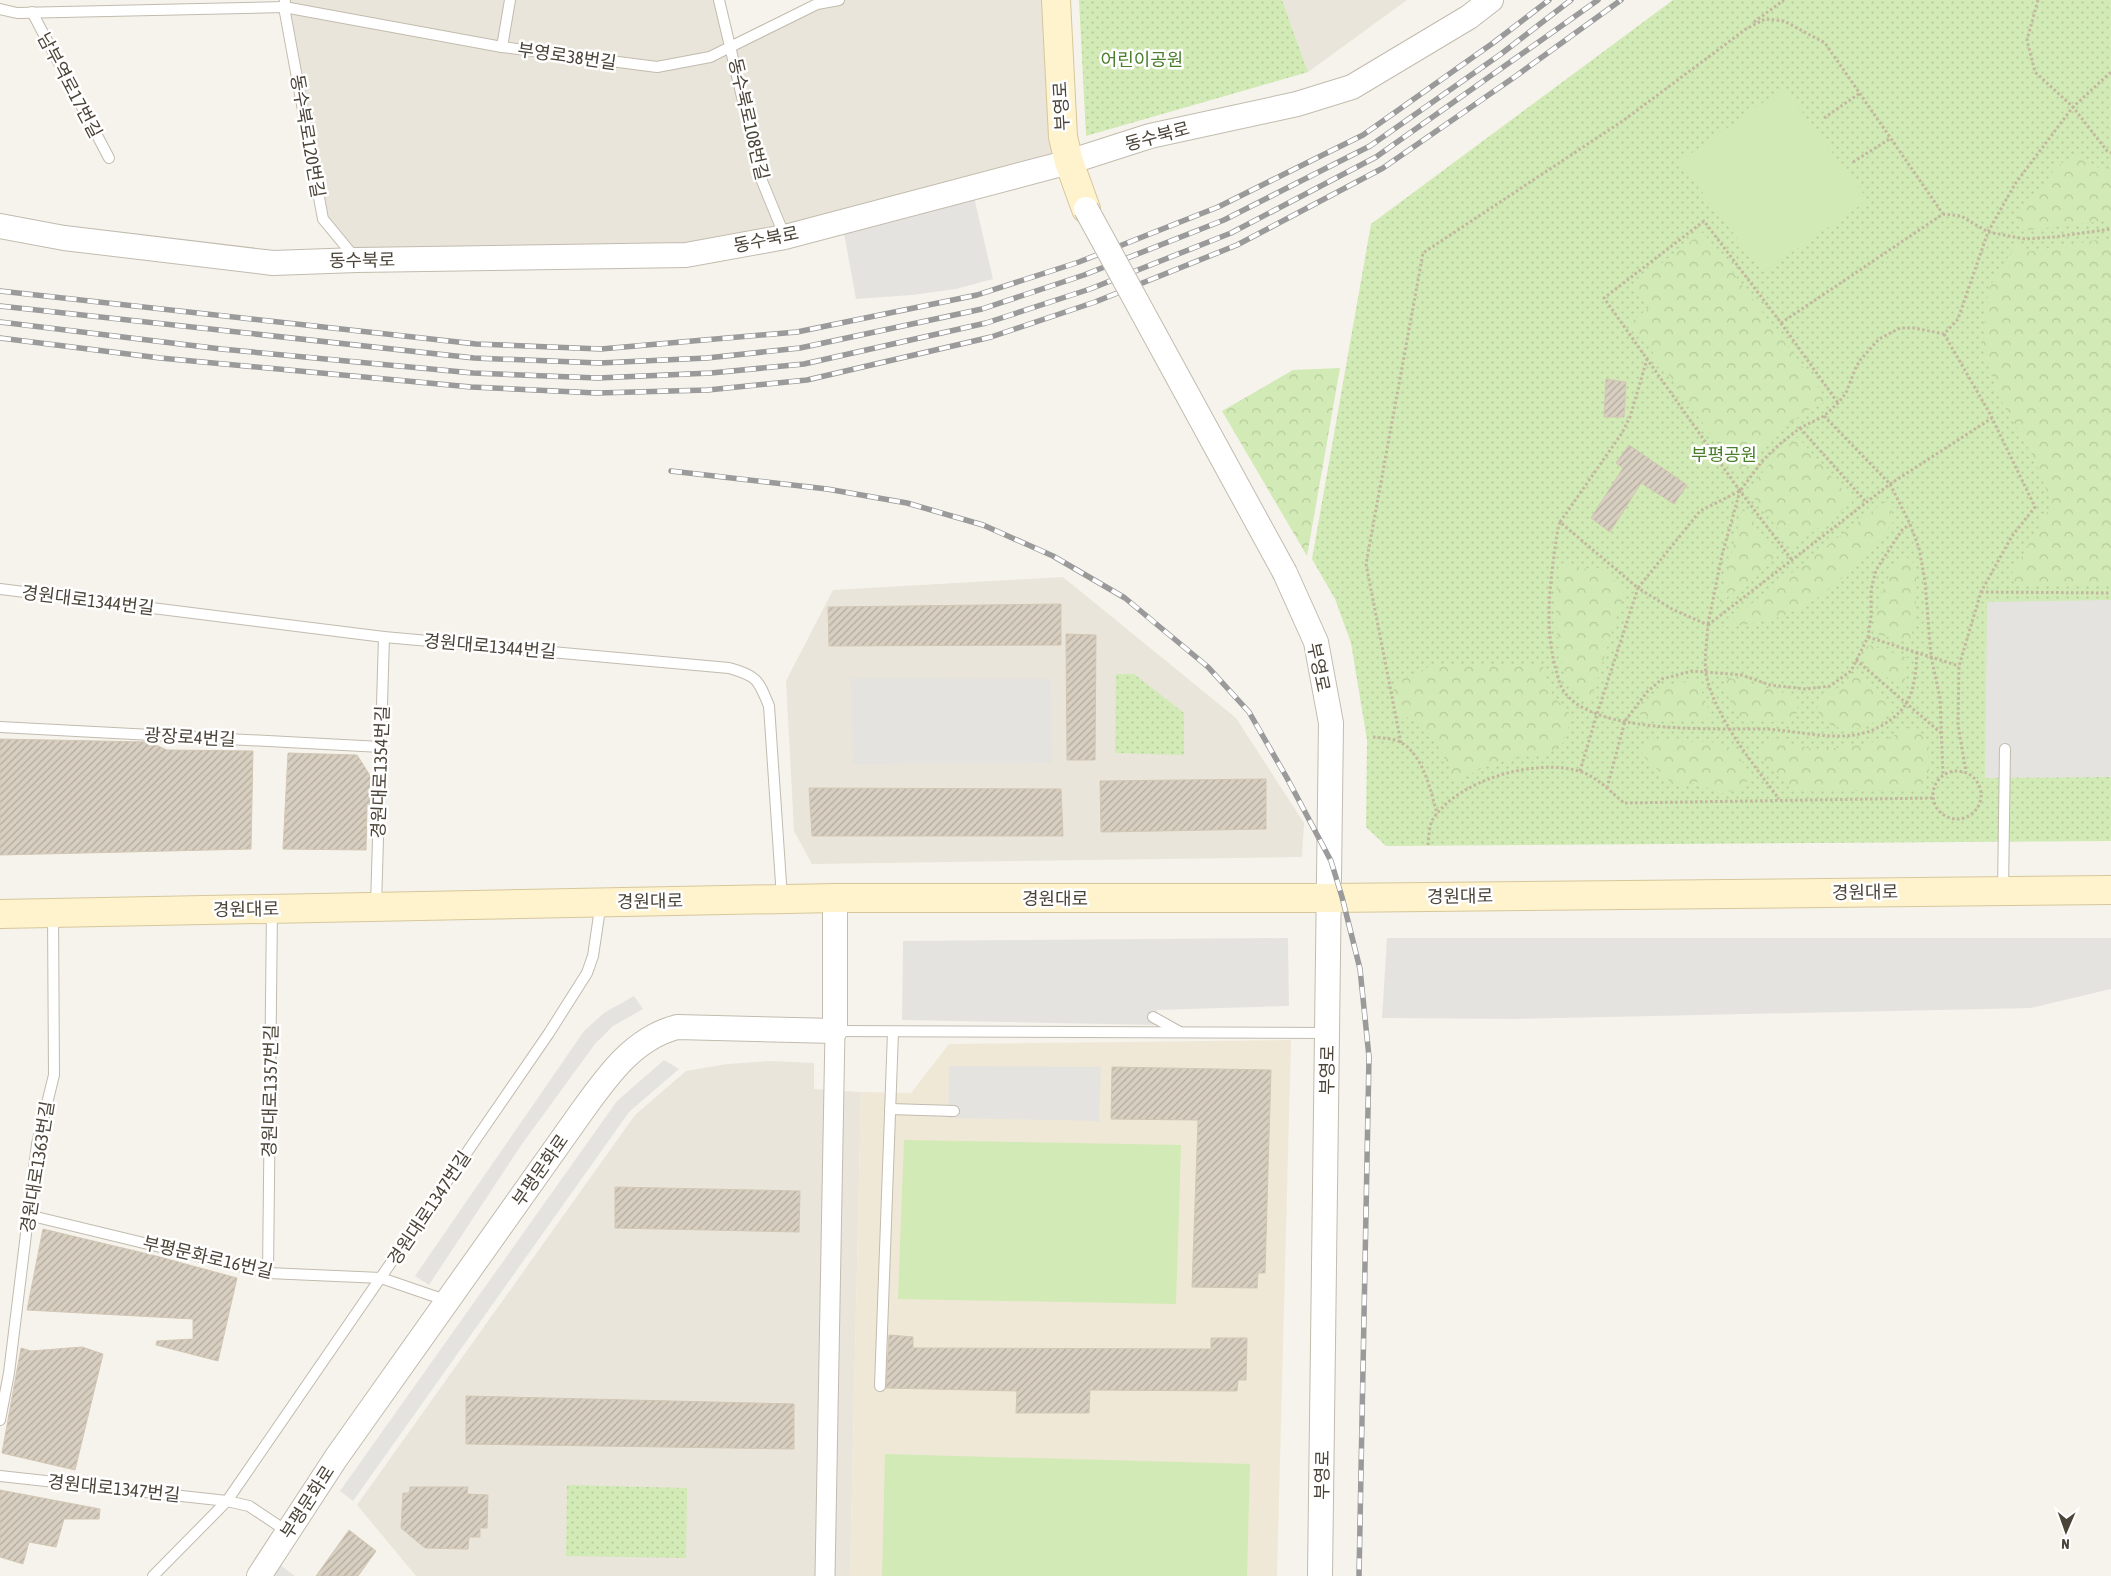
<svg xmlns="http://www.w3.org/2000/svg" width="2111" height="1576" font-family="'Asap Condensed','Noto Sans KR',sans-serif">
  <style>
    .residential { fill: #eae5da }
    .education { fill: #efe8d6 }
    .grass { fill: url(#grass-dots) }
    .forest { fill: url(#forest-crowns) }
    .pitch { fill: #d2eab5 }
    .parking { fill: #e5e3e0 }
    .building { fill: url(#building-hatch); stroke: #d3c7b4 }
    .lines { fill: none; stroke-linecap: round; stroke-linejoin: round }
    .service-casing { stroke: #c2bbae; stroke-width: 12 }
    .minor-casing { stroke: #c2bbae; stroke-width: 21 }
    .tertiary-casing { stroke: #c2bbae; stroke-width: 26 }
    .secondary-casing { stroke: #d6c79b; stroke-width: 30 }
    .path { stroke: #c4b79f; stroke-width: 3; stroke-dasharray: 2.5 2.5; stroke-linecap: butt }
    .service { stroke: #fff; stroke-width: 10 }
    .minor { stroke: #fff; stroke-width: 19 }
    .tertiary { stroke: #fff; stroke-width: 24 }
    .secondary { stroke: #fff3cd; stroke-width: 28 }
    .rail-casing { stroke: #9a9a9a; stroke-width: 5.5 }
    .rail { stroke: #fff; stroke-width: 4; stroke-dasharray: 11; stroke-linecap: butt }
    .tertiary-bridge-casing { stroke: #c2bbae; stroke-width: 26; stroke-linecap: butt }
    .tertiary-bridge { stroke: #fff; stroke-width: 24 }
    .labels { text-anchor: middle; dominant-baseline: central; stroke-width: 5; stroke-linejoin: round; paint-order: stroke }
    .street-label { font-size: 18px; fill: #4b4439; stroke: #fff }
    .park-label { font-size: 18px; fill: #4a7f2a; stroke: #fff }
  </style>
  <defs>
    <pattern id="grass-dots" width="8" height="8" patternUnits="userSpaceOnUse" patternTransform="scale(1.25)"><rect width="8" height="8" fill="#d2eab5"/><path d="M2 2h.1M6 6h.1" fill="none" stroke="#b6ca9c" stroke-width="1.8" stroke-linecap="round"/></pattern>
    <pattern id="forest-crowns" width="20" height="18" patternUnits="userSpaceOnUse" patternTransform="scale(1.25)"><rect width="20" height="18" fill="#d2eab5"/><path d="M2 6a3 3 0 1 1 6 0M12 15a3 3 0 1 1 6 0" fill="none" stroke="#b6ca9c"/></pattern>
    <pattern id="building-hatch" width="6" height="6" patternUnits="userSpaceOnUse" patternTransform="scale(1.25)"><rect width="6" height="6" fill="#d8cfc1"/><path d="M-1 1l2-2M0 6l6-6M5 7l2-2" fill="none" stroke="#b1aa9e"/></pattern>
  </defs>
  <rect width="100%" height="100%" fill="#f6f3ec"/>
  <g class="residential">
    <path d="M 285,0 L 719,0 L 732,46 L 839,0 L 1057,0 L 1069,162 L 686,255 L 357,260 L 323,219 Z"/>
    <path d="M 1282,0 L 1407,0 L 1308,72 Z"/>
    <path d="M 1063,577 L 1236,718 L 1304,823 L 1302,857 L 812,864 L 794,831 L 786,681 L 833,590 Z"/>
    <path d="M 770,1061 L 814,1063 L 814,1089 L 861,1092 L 850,1576 L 416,1576 L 357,1505 L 635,1115 L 686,1071 L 727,1064 Z"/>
  </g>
  <path class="education" d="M 1291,1040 L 1277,1576 L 850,1576 L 861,1092 L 911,1093 L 949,1044 Z"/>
  <g class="grass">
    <path d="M 1079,0 L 1282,0 L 1308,72 L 1086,136 Z"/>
    <path d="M 1673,0 L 2111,0 L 2111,841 L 1386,846 L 1366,827 L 1367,740 L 1351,643 L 1335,599 L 1312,559 L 1371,224 Z"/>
    <path d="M 1116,674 L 1134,674 L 1184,713 L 1184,755 L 1115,753 Z"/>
    <path d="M 567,1485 L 687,1488 L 686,1558 L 566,1556 Z"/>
  </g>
  <g class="forest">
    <path d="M 2080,154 L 2092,164 L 2111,175 L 2111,220 L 2027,230 L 2015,225 L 2027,199 L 2040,189 L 2058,165 Z"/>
    <path d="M 1703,232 L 1828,401 L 1813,407 L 1772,435 L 1739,474 L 1631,322 L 1649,308 L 1633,285 Z"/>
    <path d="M 2097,240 L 2111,242 L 2111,585 L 2017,585 L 2011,575 L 2052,504 L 2032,454 L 1999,397 L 1982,348 L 1988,292 L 1997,272 L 2018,244 L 2026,252 Z"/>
    <path d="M 1340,368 L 1307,556 L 1222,411 L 1293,370 Z"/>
    <path d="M 1798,437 L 1853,502 L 1792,547 L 1748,490 L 1779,453 Z"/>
    <path d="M 1887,500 L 1895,520 C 1840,583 1811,622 1721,627 Z"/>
    <path d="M 1743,508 L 1777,558 L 1719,604 Z"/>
    <path d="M 1905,556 L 1916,565 C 1916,595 1917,613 1910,643 L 1873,633 C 1879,605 1882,575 1905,556 Z"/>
    <path d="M 1562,563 L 1584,569 L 1595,567 L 1610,574 L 1624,593 L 1591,700 C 1587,699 1582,698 1580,696 C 1558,682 1556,625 1556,601 C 1557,589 1560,575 1562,563 Z"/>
    <path d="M 1870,645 L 1908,658 L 1903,690 L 1863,658 Z"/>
    <path d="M 1435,664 L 1459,666 L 1542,665 L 1553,696 L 1572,716 L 1563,743 L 1545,755 L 1521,757 L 1486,766 L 1457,781 L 1428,728 L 1396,712 L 1393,684 Z"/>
    <path d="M 1859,674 L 1894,705 C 1885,713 1877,722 1866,726 C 1847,733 1823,728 1817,708 L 1824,692 L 1836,689 Z"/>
    <path d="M 1729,678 L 1796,696 C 1799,708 1799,713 1790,722 C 1777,722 1750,723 1740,716 C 1734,711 1731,703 1728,696 C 1725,688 1723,685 1729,678 Z"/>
    <path d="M 1691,680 L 1699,685 L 1712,718 C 1694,720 1650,726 1638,712 L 1669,685 Z"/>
    <path d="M 1915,725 L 1928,745 L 1929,770 L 1922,789 L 1860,791 L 1794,789 L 1763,759 L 1760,752 L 1764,744 L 1778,740 L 1816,750 L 1845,747 L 1885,740 Z"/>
    <path d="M 1670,740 C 1712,747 1727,729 1750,775 L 1744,788 L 1719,794 L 1697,782 L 1681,787 L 1673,784 L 1645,758 L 1641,751 L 1642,744 L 1648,741 Z"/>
  </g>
  <g class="pitch">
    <path d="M 1784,88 L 1868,200 L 1763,272 L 1679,162 Z"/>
    <path d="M 904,1140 L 1181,1145 L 1176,1304 L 898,1299 Z"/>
    <path d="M 885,1454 L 1250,1464 L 1247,1576 L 882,1576 Z"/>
  </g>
  <g class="parking">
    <path d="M 974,197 L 993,279 L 956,289 L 912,295 L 856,299 L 843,228 Z"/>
    <path d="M 2111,600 L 2111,777 L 1985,778 L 1987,602 Z"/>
    <path d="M 851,678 L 1051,679 L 1052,763 L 853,764 Z"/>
    <path d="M 1288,938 L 1289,1006 L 1157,1010 L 1156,1025 L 902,1020 L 903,941 Z"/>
    <path d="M 1387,938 L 2111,938 L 2111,989 L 2031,1008 L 1515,1019 L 1382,1018 Z"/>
    <path d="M 634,996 L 643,1009 L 613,1026 L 595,1044 L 522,1144 L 429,1285 L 415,1276 L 584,1031 L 604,1013 Z"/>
    <path d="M 664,1060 L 679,1069 L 629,1112 L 353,1501 L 340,1491 L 617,1101 Z"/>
    <path d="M 949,1066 L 1101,1067 L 1099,1121 L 948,1118 Z"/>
    <path d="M 280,1565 L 295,1576 L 273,1576 Z"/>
  </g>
  <g class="building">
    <path d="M 1606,379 L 1626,382 L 1624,417 L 1604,417 Z"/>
    <path d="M 1629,445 L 1687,485 L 1674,504 L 1641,483 L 1610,532 L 1591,518 L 1623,468 L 1616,463 Z"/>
    <path d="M 1061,604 L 1061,645 L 829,646 L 828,607 Z"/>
    <path d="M 1066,634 L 1096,635 L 1095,760 L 1067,760 Z"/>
    <path d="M 0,739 L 149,742 L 167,750 L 253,751 L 251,849 L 0,855 Z"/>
    <path d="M 288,753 L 357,755 L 371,777 L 370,804 L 367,804 L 366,850 L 283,849 Z"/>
    <path d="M 1266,779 L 1266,829 L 1101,832 L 1100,781 Z"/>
    <path d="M 809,788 L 1061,789 L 1063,836 L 812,836 Z"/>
    <path d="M 1112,1067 L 1271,1070 L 1265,1273 L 1258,1273 L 1257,1288 L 1192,1287 L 1198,1120 L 1111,1119 Z"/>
    <path d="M 615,1187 L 800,1191 L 799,1232 L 615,1228 Z"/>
    <path d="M 43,1229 L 156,1256 L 237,1278 L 218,1361 L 156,1345 L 157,1341 L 193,1339 L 193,1319 L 27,1310 Z"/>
    <path d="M 889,1335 L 913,1337 L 913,1348 L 1211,1349 L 1211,1338 L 1247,1338 L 1246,1380 L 1238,1380 L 1237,1391 L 1090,1390 L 1089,1413 L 1016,1413 L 1017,1391 L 886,1388 Z"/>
    <path d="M 82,1347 L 103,1354 L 75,1470 L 2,1453 L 21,1348 L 31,1351 Z"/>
    <path d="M 466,1396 L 794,1404 L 794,1449 L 466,1444 Z"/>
    <path d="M 410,1487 L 468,1487 L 467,1494 L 488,1495 L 487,1528 L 480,1528 L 480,1537 L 469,1537 L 468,1549 L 425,1548 L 401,1528 L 403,1493 L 409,1493 Z"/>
    <path d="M 0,1490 L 100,1509 L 99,1519 L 64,1519 L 56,1547 L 29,1542 L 23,1564 L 0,1557 Z"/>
    <path d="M 349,1530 L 376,1551 L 358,1576 L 316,1576 Z"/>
  </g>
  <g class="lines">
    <defs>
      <g id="service">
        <path d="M 285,0 L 284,7 L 323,219 L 356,259"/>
        <path d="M 719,0 L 762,181 L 785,237"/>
        <path d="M 0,9 L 17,13 L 284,7 L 502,47 L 657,67 L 710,57 L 817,4 L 839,0"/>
        <path d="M 32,12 L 109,158"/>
        <path d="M 502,47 L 510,0"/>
        <path d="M 0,589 L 384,637 L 729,668 C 757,676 758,679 769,706 L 782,898"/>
        <path d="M 0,727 L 381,747"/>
        <path d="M 2003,891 L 2005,749"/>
        <path d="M 376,906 L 384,637"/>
        <path d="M 1153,1017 L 1180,1032"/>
        <path d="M 835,1031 L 1327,1033"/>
        <path d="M 890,1109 L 954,1111"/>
        <path d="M 28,1215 L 268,1273 L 381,1278 L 448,1301"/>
        <path d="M 268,1273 L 272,909"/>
        <path d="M 880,1386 L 893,1032"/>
        <path d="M 0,1420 L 9,1373 L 37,1144 L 54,1075 L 53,913"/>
        <path d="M 0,1476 L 227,1501 L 249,1506 L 288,1532"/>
        <path d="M 153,1576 L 227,1501 L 549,1033 L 587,973 L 593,956 L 601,902"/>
      </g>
      <path id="minor" d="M 825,1576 L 835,1031"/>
      <g id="tertiary">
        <path d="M 0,226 L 64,238 L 273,263 L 357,260 L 686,255 L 785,237 L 1069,162 L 1150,136 L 1297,104 L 1352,87 L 1469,17 L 1491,0"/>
        <path d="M 1285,573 L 1316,642 L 1331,723 L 1320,1576"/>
        <path d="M 259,1576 L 336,1458 L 580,1114 C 606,1078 632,1039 677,1027 L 835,1031 L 835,898"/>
      </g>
      <g id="secondary">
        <path d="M 1056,0 L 1063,137 L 1069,162 L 1086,209"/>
        <path d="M 0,914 L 835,898 L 1330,898 L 2111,890"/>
      </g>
    </defs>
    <use href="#service" class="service-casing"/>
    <use href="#minor" class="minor-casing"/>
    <use href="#tertiary" class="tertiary-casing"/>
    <use href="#secondary" class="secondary-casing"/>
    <g class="path">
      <path d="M 2038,0 L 2027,40 L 2035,72 L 2073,107 L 2107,151 L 2111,153"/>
      <path d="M 1754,22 L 1784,0"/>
      <path d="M 1824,118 L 1860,93"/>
      <path d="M 1853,162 L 1891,138"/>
      <path d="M 1781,323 L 1838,403"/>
      <path d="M 1944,334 L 1989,412 L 2035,507 L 2012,536 L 1981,592 L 1959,666 L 1958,725 L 1966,772"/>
      <path d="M 1824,416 L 1890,484 L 1910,524 L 1919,548 L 1925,581 L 1931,656 L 1940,698 L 1943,776"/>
      <path d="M 1800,428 L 1866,502"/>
      <path d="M 1740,491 L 1604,298 L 1704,221 L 1781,323 L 1943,214 L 1961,216 L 1988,232 L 2025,239 L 2054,237 L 2111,229"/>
      <path d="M 1560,522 L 1622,433 L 1630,417 L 1647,359"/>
      <path d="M 1981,592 L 2111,593"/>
      <path d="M 1708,624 L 1722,555 L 1740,491 L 1792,560"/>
      <path d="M 1708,625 L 1890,484 L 1992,418"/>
      <path d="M 1868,637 L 1959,666"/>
      <path d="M 1917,652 C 1915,687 1913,709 1879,727 C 1846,745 1802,731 1767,729 C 1719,728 1588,736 1562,688 C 1559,683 1558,676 1556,670 C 1543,624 1551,575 1558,528 L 1560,522 L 1638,588 L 1700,511 L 1740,491 L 1763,460 L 1781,443 L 1800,428 L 1824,416 L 1838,403 L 1846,393 L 1856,367 L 1861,359 L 1879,339 L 1900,328 L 1914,328 L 1944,334 L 1958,319 L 1988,232 L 2015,184 L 2073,107 L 2111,72"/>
      <path d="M 1856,660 L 1941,733"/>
      <path d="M 1373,737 C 1382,738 1392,738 1400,742 C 1423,754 1431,791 1437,814"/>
      <path d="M 1401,743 L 1366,564 L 1423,253 L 1624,120 L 1746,29 L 1765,19 L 1784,21 L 1825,43 L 1943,214"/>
      <circle cx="1957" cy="795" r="24"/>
      <path d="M 1580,771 L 1597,714 L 1638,588 L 1672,609 L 1708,625 C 1707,640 1704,659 1706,674 C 1714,716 1754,765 1779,799"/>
      <path d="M 1607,788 L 1625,721 L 1647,692 L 1662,679 L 1692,671 L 1742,675 L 1770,685 L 1806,689 L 1830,686 L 1851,671 L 1868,637 L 1871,616 L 1871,590 L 1876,570 L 1902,530 L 1910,524"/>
      <path d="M 1428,845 C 1429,837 1429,825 1433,819 C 1459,779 1538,757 1582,772 C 1598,778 1611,792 1624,803 L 1933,798"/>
    </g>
    <use href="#service" class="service"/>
    <use href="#minor" class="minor"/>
    <use href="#tertiary" class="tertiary"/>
    <use href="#secondary" class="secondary"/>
    <defs>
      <g id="rail">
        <path d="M 0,291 L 476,344 L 601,349 L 797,332 L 977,295 L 1079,262 L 1218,207 L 1363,135 L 1493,43 L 1549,0"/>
        <path d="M 0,306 L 474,358 L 600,363 L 707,358 L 800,348 L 982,309 L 1084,275 L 1224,220 L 1370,146 L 1501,54 L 1571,0"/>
        <path d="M 0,322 L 221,349 L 473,373 L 598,378 L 711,373 L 804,364 L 986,323 L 1090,289 L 1231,233 L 1376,157 L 1598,0"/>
        <path d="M 0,338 L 160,358 L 471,387 L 597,393 L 708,390 L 807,380 L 991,337 L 1095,302 L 1237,245 L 1383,168 L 1516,76 L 1621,0"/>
        <path d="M 671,471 L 827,489 L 907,503 L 983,525 L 1053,556 L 1125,598 L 1208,667 L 1249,712 L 1287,778 L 1331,861 L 1342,897 L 1360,969 L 1369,1057 L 1359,1576"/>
      </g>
    </defs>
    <use href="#rail" class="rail-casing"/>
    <use href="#rail" class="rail"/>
    <defs>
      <path id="tertiary-bridge" d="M 1086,209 L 1285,573"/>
    </defs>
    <use href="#tertiary-bridge" class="tertiary-bridge-casing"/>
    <use href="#tertiary-bridge" class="tertiary-bridge"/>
  </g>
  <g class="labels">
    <g class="street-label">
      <text transform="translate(567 56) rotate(8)">부영로38번길</text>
      <text transform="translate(70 85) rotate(62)">남부역로17번길</text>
      <text transform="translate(1061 106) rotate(-93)">부영로</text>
      <text transform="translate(749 119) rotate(77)">동수북로108번길</text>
      <text transform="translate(308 136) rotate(80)">동수북로120번길</text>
      <text transform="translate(1157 136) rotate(-15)">동수북로</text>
      <text transform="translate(766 239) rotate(-12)">동수북로</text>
      <text transform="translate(362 260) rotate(-1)">동수북로</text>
      <text transform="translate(88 600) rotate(7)">경원대로1344번길</text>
      <text transform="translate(490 646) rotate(5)">경원대로1344번길</text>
      <text transform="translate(1319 667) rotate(78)">부영로</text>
      <text transform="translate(190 737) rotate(3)">광장로4번길</text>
      <text transform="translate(380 772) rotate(-88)">경원대로1354번길</text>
      <text transform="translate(1865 892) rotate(-1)">경원대로</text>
      <text transform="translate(1460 896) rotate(-1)">경원대로</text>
      <text x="1055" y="898">경원대로</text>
      <text transform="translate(650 901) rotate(-1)">경원대로</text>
      <text transform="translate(246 909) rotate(-1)">경원대로</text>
      <text transform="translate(1327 1070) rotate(-89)">부영로</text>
      <text transform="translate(270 1091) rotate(-89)">경원대로1357번길</text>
      <text transform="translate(37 1167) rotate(-81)">경원대로1363번길</text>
      <text transform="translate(540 1170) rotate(-55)">부평문화로</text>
      <text transform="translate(429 1208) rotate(-56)">경원대로1347번길</text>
      <text transform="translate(208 1257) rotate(13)">부평문화로16번길</text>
      <text transform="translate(1322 1475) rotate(-89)">부영로</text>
      <text transform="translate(114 1488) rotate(6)">경원대로1347번길</text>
      <text transform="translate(307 1502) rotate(-57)">부평문화로</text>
    </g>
    <g class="park-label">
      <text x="1142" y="59">어린이공원</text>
      <text x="1724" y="454">부평공원</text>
    </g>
  </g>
  <g transform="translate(2066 1531) rotate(182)" stroke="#ffffff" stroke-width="4" paint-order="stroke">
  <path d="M0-4L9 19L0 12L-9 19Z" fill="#4b4439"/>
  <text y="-8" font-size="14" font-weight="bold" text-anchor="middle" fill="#4b4439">N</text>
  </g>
</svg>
